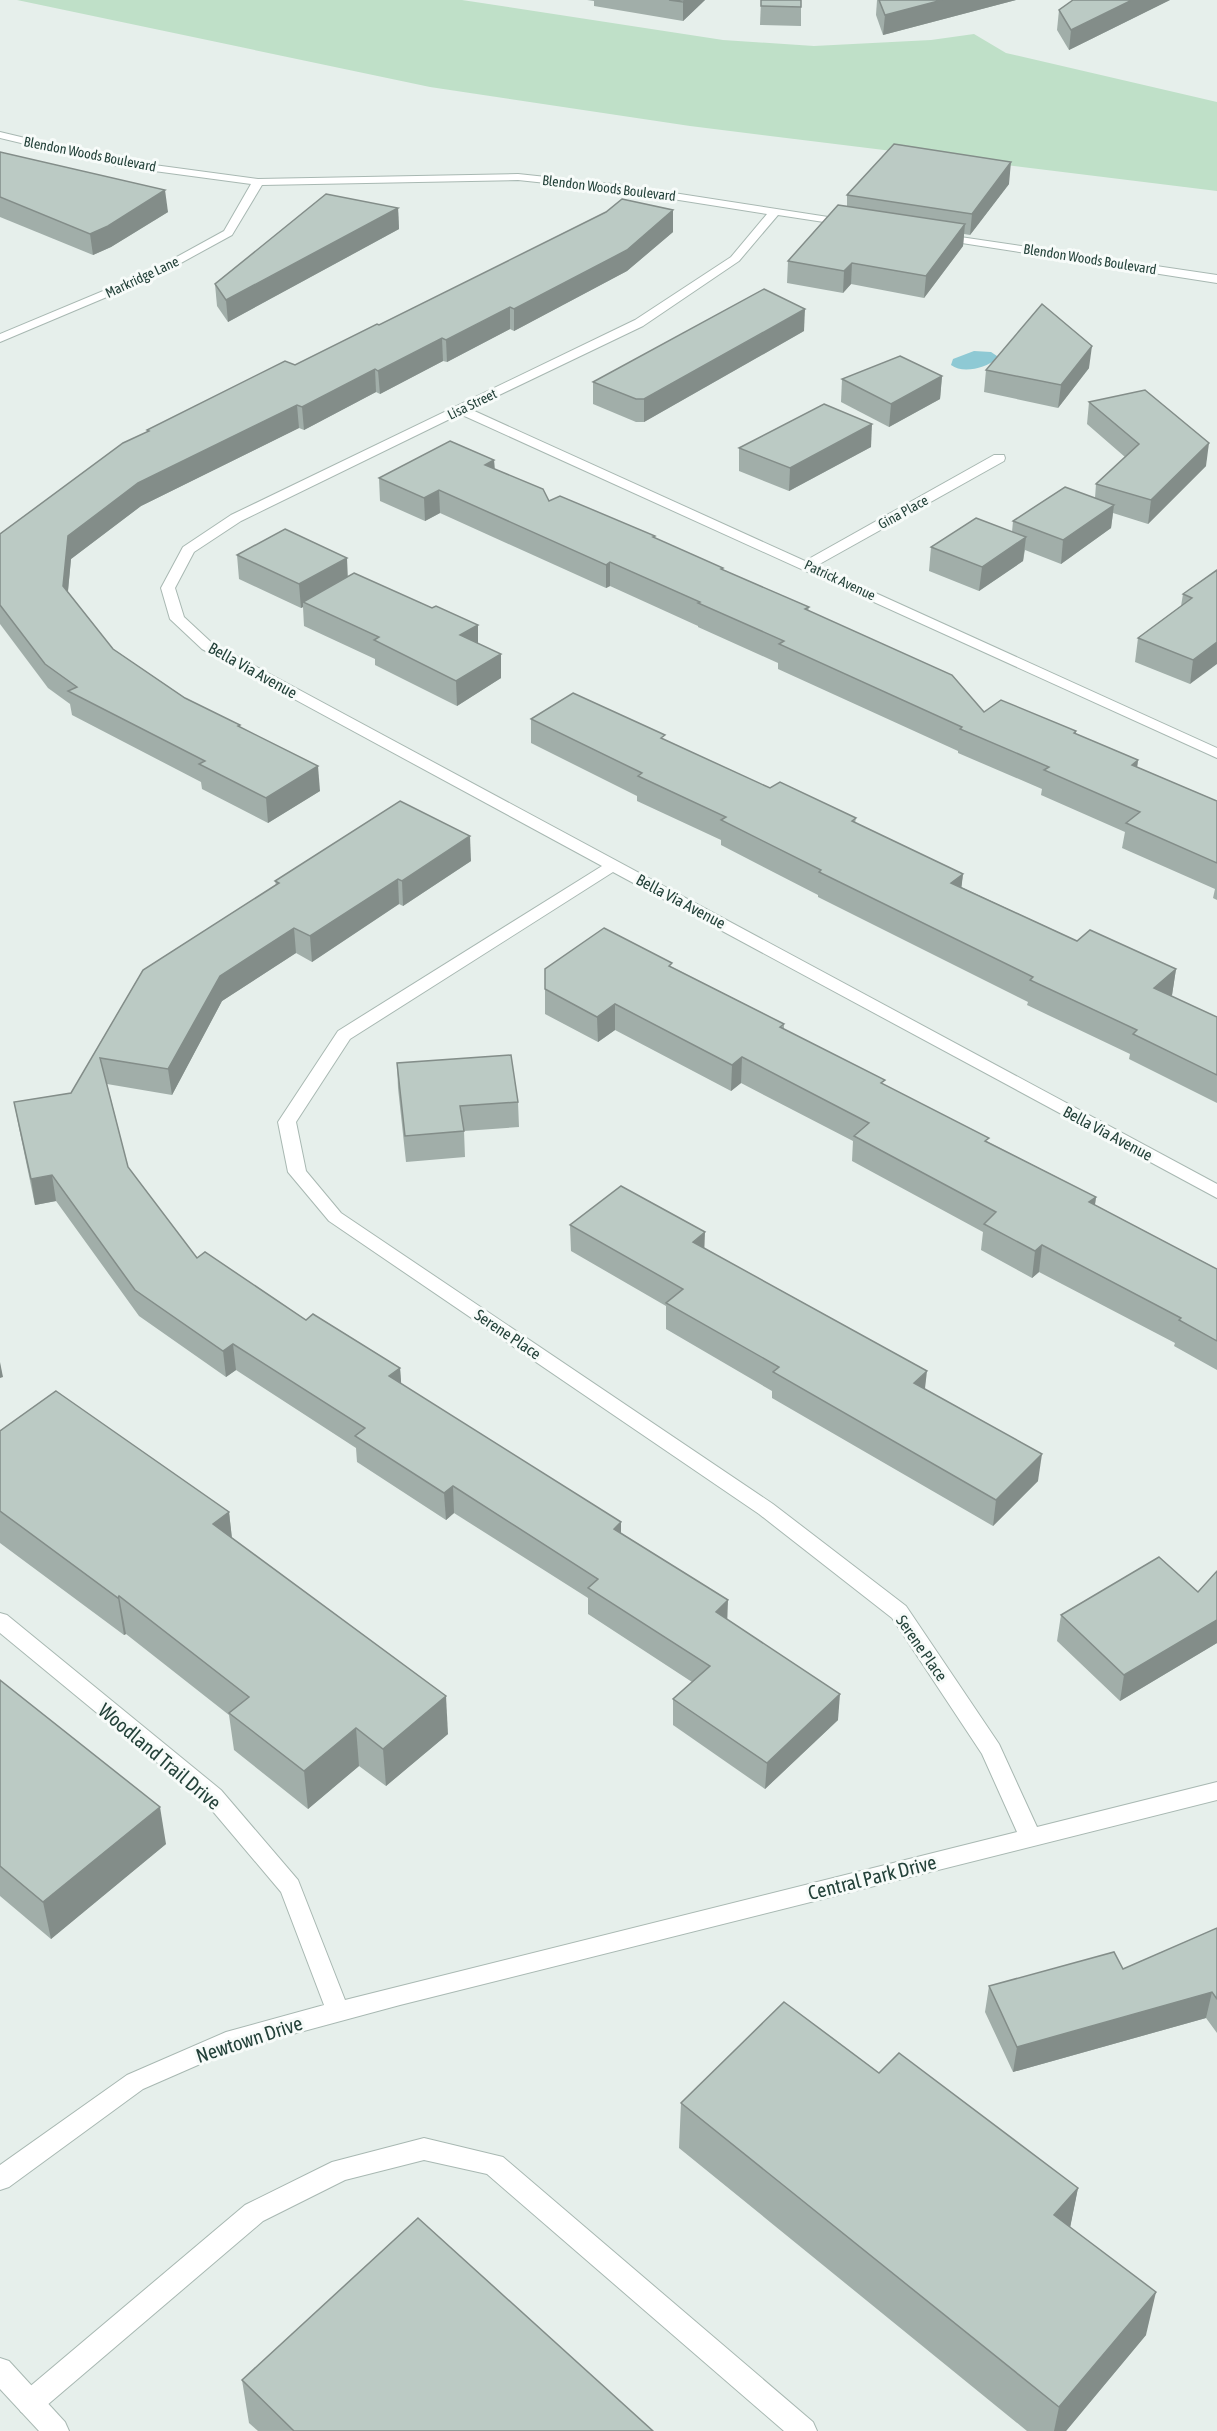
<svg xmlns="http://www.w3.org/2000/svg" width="1217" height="2431" font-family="'Asap Condensed',sans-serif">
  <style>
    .green { fill: #bfe0c8 }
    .water { fill: #8ec9d4 }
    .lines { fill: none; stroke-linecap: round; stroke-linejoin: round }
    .service-casing { stroke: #a8b8b2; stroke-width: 2 }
    .minor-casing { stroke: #a8b8b2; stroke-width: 2 }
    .service { fill: #fff; fill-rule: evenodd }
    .minor { fill: #fff; fill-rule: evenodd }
    .wall { fill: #a1aea9 }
    .shaded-wall { fill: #838d89 }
    .building { fill: #bbcac4; stroke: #838d89; stroke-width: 1.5 }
    .labels { text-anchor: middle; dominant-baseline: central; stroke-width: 6; stroke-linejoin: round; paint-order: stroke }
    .far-street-label { font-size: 14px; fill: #24423a; stroke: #f7fbf9 }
    .street-label { font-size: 16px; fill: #24423a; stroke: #f7fbf9 }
    .near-street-label { font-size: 20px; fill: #24423a; stroke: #f7fbf9 }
  </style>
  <rect width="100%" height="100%" fill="#e6efeb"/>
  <path class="green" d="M 17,0 L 462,0 L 723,40 L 814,46 L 931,40 L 974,34 L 1006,53 L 1217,102 L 1217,191 L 690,126 L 430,87 Z"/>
  <path class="water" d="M 974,351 L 991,352 L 997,356 L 997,359 C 985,368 963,374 951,365 L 953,359 Z"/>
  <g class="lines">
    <defs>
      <path id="service" d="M 424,2138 L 503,2157 L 813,2422 L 817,2431 L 784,2431 L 487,2174 L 424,2160 L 345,2180 L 263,2221 L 39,2412 L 30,2415 L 21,2412 L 17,2403 L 21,2394 L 245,2205 L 332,2162 Z"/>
      <g id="minor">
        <path d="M 0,132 L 117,160 L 258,179 L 518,174 L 622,185 L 854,221 L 854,225 L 850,226 L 778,215 L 739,261 L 643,326 L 470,409 L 805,561 L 994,455 L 1004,455 L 1005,458 L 1004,461 L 816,566 L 1217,748 L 1217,758 L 460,414 L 241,521 L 194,552 L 175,588 L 184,617 L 212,643 L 1217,1184 L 1217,1198 L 613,872 L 350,1039 L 296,1122 L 306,1171 L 341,1213 L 773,1504 L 906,1606 L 999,1744 L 1037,1827 L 1217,1782 L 1217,1800 L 400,2005 L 230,2051 L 143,2089 L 9,2187 L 0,2190 L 0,2165 L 127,2075 L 226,2032 L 324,2005 L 281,1892 L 205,1802 L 0,1633 L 0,1613 L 7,1615 L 221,1790 L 298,1880 L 345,2000 L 1017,1832 L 982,1754 L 892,1618 L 759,1514 L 329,1221 L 288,1172 L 278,1122 L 338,1031 L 602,866 L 202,649 L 170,619 L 161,588 L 183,547 L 231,515 L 635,320 L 731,257 L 767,214 L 622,191 L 518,180 L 262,185 L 232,235 L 159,275 L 0,342 L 0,334 L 151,271 L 224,231 L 251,184 L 117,166 L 0,138 Z"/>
        <path d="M 940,234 L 1217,275 L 1217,283 L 936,239 L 936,235 Z"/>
        <path d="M 0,2358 L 9,2361 L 65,2422 L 69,2431 L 39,2431 L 0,2389 Z"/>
      </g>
    </defs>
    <use href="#service" class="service-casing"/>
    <use href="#minor" class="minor-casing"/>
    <use href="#service" class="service"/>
    <use href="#minor" class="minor"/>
  </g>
  <g class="wall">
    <path d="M 587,0 L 705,0 L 683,21 L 594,6 L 594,1 Z"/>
    <path d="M 761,0 L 801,0 L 801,26 L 760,25 Z"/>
    <path d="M 877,0 L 1016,0 L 883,35 L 876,15 Z"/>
    <path d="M 1170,0 L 1069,50 L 1057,30 L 1059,10 Z"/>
    <path d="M 0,152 L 168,212 L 111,247 L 93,255 L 0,217 Z"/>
    <path d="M 1009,184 L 970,235 L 964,234 L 963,246 L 924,298 L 851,284 L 843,293 L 787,283 L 788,261 L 847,206 L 847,195 Z"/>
    <path d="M 398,208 L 399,229 L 228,322 L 217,306 L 215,284 Z"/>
    <path d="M 673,210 L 673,232 L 627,271 L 514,331 L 510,329 L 447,362 L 443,361 L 380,394 L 376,392 L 304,430 L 299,428 L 141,506 L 71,559 L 68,592 L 113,649 L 185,698 L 240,727 L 320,791 L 268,823 L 202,789 L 201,782 L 72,715 L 70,704 L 48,688 L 0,624 L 0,534 L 147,432 L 147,430 L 295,365 L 379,325 Z"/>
    <path d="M 804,331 L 644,422 L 636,422 L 593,404 L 593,382 Z"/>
    <path d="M 1089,368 L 1058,408 L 984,392 L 986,370 Z"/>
    <path d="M 942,376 L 940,399 L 889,427 L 841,402 L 842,379 Z"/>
    <path d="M 1089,402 L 1206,466 L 1148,524 L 1113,513 L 1111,528 L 1061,564 L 1025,550 L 1023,561 L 979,591 L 929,571 L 931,547 L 1012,532 L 1013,521 L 1095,498 L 1096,484 L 1125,457 L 1087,424 Z"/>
    <path d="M 871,447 L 789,491 L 739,471 L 739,448 Z"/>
    <path d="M 494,460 L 495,469 L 549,501 L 655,536 L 655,538 L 723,568 L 723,570 L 809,607 L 808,611 L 984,712 L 1076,731 L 1076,734 L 1138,760 L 1137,767 L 1217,801 L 1217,900 L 1213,898 L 1215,889 L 1122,848 L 1125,832 L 1041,795 L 1042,789 L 958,753 L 958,751 L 778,669 L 778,663 L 698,627 L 698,626 L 610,586 L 606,588 L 440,513 L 425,521 L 380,501 L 379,478 Z"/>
    <path d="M 237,555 L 348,576 L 478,625 L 478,644 L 501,678 L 457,706 L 375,665 L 375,659 L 304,626 L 303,607 L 301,608 L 239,579 Z"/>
    <path d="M 1217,570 L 1190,684 L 1135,662 L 1138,638 L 1181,606 L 1183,594 Z"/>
    <path d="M 531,719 L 665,740 L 770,788 L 856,818 L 855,823 L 963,874 L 961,887 L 1077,941 L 1176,969 L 1172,995 L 1171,996 L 1217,1017 L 1217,1103 L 1129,1059 L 1130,1054 L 1027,1005 L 1028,1002 L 818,897 L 818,895 L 721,845 L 721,840 L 637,801 L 637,796 L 531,743 Z"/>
    <path d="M 471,861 L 403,906 L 399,904 L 312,962 L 296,953 L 222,1001 L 172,1095 L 107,1084 L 128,1167 L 197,1258 L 306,1320 L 400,1368 L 401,1384 L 621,1533 L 727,1620 L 838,1720 L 765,1789 L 673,1725 L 673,1699 L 692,1682 L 588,1614 L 588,1598 L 454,1513 L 446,1520 L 357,1462 L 356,1448 L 236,1370 L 226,1377 L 139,1316 L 56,1201 L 35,1205 L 19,1128 L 14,1102 L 71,1093 L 143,970 L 276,885 L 275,881 Z"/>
    <path d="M 672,967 L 784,1024 L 784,1030 L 988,1142 L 1096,1197 L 1095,1205 L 1217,1269 L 1217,1370 L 1174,1346 L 1175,1343 L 1039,1272 L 1032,1278 L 981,1250 L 983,1232 L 852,1161 L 853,1141 L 741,1083 L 731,1091 L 615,1030 L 598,1042 L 545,1014 L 545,969 Z"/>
    <path d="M 397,1063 L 518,1102 L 519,1127 L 464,1131 L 465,1157 L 406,1162 L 398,1088 Z"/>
    <path d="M 570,1225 L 704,1248 L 925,1389 L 1038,1481 L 993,1526 L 772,1398 L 772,1391 L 666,1329 L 666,1306 L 571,1251 Z"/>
    <path d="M 0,1431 L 229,1512 L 232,1538 L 448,1734 L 386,1786 L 359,1766 L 308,1809 L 234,1750 L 229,1715 L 126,1634 L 124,1635 L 0,1543 Z"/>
    <path d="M 1217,1571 L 1217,1643 L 1120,1701 L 1057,1641 L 1061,1615 L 1198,1592 Z"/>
    <path d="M 0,1680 L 166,1844 L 51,1939 L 0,1896 Z"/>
    <path d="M 1217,1928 L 1217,2033 L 1206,2018 L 1013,2072 L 985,2012 L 989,1986 L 1123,1969 Z"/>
    <path d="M 879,2073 L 1078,2188 L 1070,2227 L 1146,2335 L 1066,2431 L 1027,2431 L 679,2148 L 681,2103 Z"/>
    <path d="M 242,2380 L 653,2431 L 258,2431 L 249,2423 Z"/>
  </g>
  <g class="shaded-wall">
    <path d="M 686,0 L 705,0 L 683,21 L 683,2 Z"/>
    <path d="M 942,0 L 1016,0 L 883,35 L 885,15 Z"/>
    <path d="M 1132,0 L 1170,0 L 1069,50 L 1071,30 Z"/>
    <path d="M 1011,162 L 1009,184 L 970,235 L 972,214 Z"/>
    <path d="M 165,190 L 168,212 L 111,247 L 93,255 L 90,234 Z"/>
    <path d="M 398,208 L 399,229 L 228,322 L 226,300 Z"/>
    <path d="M 673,210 L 673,232 L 627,271 L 514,331 L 514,309 Z"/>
    <path d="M 965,224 L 963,246 L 924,298 L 926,276 Z"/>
    <path d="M 852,263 L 851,284 L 843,293 L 844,271 Z"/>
    <path d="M 510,307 L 510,329 L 447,362 L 446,340 Z"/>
    <path d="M 805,309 L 804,331 L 644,422 L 644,399 Z"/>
    <path d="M 442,338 L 443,361 L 380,394 L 378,371 Z"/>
    <path d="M 1092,346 L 1089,368 L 1058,408 L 1061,385 Z"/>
    <path d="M 375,369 L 376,392 L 304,430 L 302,407 Z"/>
    <path d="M 942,376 L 940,399 L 889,427 L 891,404 Z"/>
    <path d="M 297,405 L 299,428 L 141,506 L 71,559 L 66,610 L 63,586 L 68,536 L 138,483 Z"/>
    <path d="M 872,424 L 871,447 L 789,491 L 790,468 Z"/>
    <path d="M 1209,443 L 1206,466 L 1148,524 L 1151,500 Z"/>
    <path d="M 494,460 L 495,483 L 485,465 Z"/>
    <path d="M 439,490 L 440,513 L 425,521 L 424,498 Z"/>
    <path d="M 1114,505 L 1111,528 L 1061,564 L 1063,540 Z"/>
    <path d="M 1026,537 L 1023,561 L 979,591 L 982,567 Z"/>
    <path d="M 347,558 L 348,581 L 303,602 L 303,607 L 301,608 L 299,584 Z"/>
    <path d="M 610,562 L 610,586 L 606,588 L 606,565 Z"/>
    <path d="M 478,625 L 478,649 L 460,635 Z"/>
    <path d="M 1217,642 L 1217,664 L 1190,684 L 1193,660 Z"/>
    <path d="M 501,654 L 501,678 L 457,706 L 456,681 Z"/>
    <path d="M 1138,760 L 1135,785 L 1132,765 Z"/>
    <path d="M 318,766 L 320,791 L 268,823 L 266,798 Z"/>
    <path d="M 470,836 L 471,861 L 403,906 L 402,881 Z"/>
    <path d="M 963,874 L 960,900 L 951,883 Z"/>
    <path d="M 398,879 L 399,904 L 312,962 L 310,936 Z"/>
    <path d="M 294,928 L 296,953 L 222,1001 L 172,1095 L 168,1069 L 220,976 Z"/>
    <path d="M 1176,969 L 1172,995 L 1151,1014 L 1154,988 Z"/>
    <path d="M 615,1004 L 615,1030 L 598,1042 L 597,1017 Z"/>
    <path d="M 742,1057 L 741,1083 L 731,1091 L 732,1065 Z"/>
    <path d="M 52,1175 L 56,1201 L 35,1205 L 31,1179 Z"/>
    <path d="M 1096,1197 L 1092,1223 L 1089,1202 Z"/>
    <path d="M 705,1232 L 704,1258 L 693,1242 Z"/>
    <path d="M 1042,1245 L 1039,1272 L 1032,1278 L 1035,1251 Z"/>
    <path d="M 233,1344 L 236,1370 L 226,1377 L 223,1351 Z"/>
    <path d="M 0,1362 L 3,1377 L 0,1378 Z"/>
    <path d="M 400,1368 L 402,1394 L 389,1376 Z"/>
    <path d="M 927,1371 L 924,1397 L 914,1383 Z"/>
    <path d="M 1042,1454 L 1038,1481 L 993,1526 L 996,1500 Z"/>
    <path d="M 453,1486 L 454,1513 L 446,1520 L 444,1493 Z"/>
    <path d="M 229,1512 L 233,1549 L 213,1524 Z"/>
    <path d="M 621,1522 L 621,1549 L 614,1529 Z"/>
    <path d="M 119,1596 L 126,1634 L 124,1635 L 118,1598 Z"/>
    <path d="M 728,1600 L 727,1627 L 716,1612 Z"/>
    <path d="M 1217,1620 L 1217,1643 L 1120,1701 L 1124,1675 Z"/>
    <path d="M 840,1694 L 838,1720 L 765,1789 L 767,1763 Z"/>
    <path d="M 446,1696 L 448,1734 L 386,1786 L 383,1749 Z"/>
    <path d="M 356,1728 L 359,1766 L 308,1809 L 304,1771 Z"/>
    <path d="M 160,1807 L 166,1844 L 51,1939 L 43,1902 Z"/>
    <path d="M 1212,1992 L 1206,2018 L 1013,2072 L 1017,2047 Z"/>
    <path d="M 1078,2188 L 1069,2233 L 1054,2215 Z"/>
    <path d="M 1156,2292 L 1146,2335 L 1066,2431 L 1054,2431 L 1059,2407 Z"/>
  </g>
  <g class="building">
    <path d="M 669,0 L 686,0 L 683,2 Z"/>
    <path d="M 761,0 L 801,0 L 801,7 L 761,6 Z"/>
    <path d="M 879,0 L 942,0 L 885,15 Z"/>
    <path d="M 1073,0 L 1132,0 L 1071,30 L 1059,10 Z"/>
    <path d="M 894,144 L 1011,162 L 972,214 L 847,195 Z"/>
    <path d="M 0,152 L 165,190 L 108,226 L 90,234 L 0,197 Z"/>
    <path d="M 326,194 L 398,208 L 226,300 L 215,284 Z"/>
    <path d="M 622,199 L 673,210 L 627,250 L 514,309 L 510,307 L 446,340 L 442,338 L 378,371 L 375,369 L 302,407 L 297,405 L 138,483 L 68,536 L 63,586 L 113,649 L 185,698 L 240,725 L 238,726 L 318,766 L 266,798 L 199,764 L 205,761 L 68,691 L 77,687 L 45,664 L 0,605 L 0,534 L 123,443 L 149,431 L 147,430 L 285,361 L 295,365 L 377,324 L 379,325 L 606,212 Z"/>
    <path d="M 838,205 L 965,224 L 926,276 L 852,263 L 844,271 L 788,261 Z"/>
    <path d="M 764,289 L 805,309 L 644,399 L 636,399 L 593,382 Z"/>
    <path d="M 1042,304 L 1092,346 L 1061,385 L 986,370 Z"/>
    <path d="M 900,356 L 942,376 L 891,404 L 842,379 Z"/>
    <path d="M 1145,390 L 1209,443 L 1151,500 L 1096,484 L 1139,444 L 1089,402 Z"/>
    <path d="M 824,404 L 872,424 L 790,468 L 739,448 Z"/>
    <path d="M 450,441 L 494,460 L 485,465 L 543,489 L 549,501 L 560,496 L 655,536 L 653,537 L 723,568 L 721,569 L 809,607 L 805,609 L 952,675 L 984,712 L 1001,700 L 1076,731 L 1074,733 L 1138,760 L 1132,765 L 1217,801 L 1217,863 L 1126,823 L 1140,812 L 1044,770 L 1049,767 L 960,729 L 962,727 L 779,644 L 784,641 L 698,603 L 700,602 L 610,562 L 606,565 L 439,490 L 424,498 L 379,478 Z"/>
    <path d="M 1065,487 L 1114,505 L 1063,540 L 1013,521 Z"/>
    <path d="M 976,518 L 1026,537 L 982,567 L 931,547 Z"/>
    <path d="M 285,529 L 347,558 L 299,584 L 237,555 Z"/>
    <path d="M 1217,570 L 1217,642 L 1193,660 L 1138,638 L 1192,598 L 1183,594 Z"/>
    <path d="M 354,573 L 432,608 L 436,606 L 478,625 L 460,635 L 501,654 L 456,681 L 374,640 L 379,637 L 303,602 Z"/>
    <path d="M 573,693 L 665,735 L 661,738 L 770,788 L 780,782 L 856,818 L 852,821 L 963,874 L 951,883 L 1077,941 L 1090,930 L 1176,969 L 1154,988 L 1217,1017 L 1217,1075 L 1133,1034 L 1137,1030 L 1030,980 L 1033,977 L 819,872 L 821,870 L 721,820 L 726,817 L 638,776 L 642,773 L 531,719 Z"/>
    <path d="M 400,801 L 470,836 L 402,881 L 398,879 L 310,936 L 294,928 L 220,976 L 168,1069 L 100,1058 L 128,1167 L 197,1258 L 205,1252 L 306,1320 L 313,1314 L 400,1368 L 389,1376 L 621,1522 L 614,1529 L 728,1600 L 716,1612 L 840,1694 L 767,1763 L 673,1699 L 710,1666 L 588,1588 L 598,1579 L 453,1486 L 444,1493 L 355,1436 L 365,1428 L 233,1344 L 223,1351 L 135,1290 L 52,1175 L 31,1179 L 14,1102 L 71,1093 L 143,970 L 279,883 L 275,881 Z"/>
    <path d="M 604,928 L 672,963 L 669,966 L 784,1024 L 780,1027 L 885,1080 L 881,1083 L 989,1138 L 985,1141 L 1096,1197 L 1089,1202 L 1217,1269 L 1217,1341 L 1179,1320 L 1181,1318 L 1042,1245 L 1035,1251 L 984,1224 L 996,1212 L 854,1136 L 869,1123 L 742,1057 L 732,1065 L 615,1004 L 597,1017 L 545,989 L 545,969 Z"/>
    <path d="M 511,1055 L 518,1102 L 460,1106 L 464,1131 L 405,1136 L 397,1063 Z"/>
    <path d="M 621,1186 L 705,1232 L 693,1242 L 927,1371 L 914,1383 L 1042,1454 L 996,1500 L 773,1372 L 779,1367 L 666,1303 L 683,1289 L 570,1225 Z"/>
    <path d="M 56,1391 L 229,1512 L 213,1524 L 446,1696 L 383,1749 L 356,1728 L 304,1771 L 229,1713 L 249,1697 L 119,1596 L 118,1598 L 0,1511 L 0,1431 Z"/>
    <path d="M 1159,1557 L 1198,1592 L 1217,1571 L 1217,1620 L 1124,1675 L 1061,1615 Z"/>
    <path d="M 0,1680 L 160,1807 L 43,1902 L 0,1866 Z"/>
    <path d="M 1217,1928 L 1217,1999 L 1212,1992 L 1017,2047 L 989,1986 L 1114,1952 L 1123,1969 Z"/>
    <path d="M 784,2002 L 879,2073 L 899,2053 L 1078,2188 L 1054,2215 L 1156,2292 L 1059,2407 L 681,2103 Z"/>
    <path d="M 418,2218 L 653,2431 L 294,2431 L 242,2380 Z"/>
  </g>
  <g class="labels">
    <g class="far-street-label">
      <text transform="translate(90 154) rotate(11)">Blendon Woods Boulevard</text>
      <text transform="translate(609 188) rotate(7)">Blendon Woods Boulevard</text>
      <text transform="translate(1090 259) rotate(9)">Blendon Woods Boulevard</text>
      <text transform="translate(142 277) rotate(-25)">Markridge Lane</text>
      <text transform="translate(472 404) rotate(-26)">Lisa Street</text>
      <text transform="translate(903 512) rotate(-29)">Gina Place</text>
      <text transform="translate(840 580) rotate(25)">Patrick Avenue</text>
    </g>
    <g class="street-label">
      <text transform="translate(253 670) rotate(29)">Bella Via Avenue</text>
      <text transform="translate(681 901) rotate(28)">Bella Via Avenue</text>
      <text transform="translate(1108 1133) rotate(28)">Bella Via Avenue</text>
      <text transform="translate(508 1334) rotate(34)">Serene Place</text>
      <text transform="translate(922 1648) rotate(55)">Serene Place</text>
    </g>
    <g class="near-street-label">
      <text transform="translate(160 1756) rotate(40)">Woodland Trail Drive</text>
      <text transform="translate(872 1877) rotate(-14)">Central Park Drive</text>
      <text transform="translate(249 2039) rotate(-18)">Newtown Drive</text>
    </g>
  </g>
</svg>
